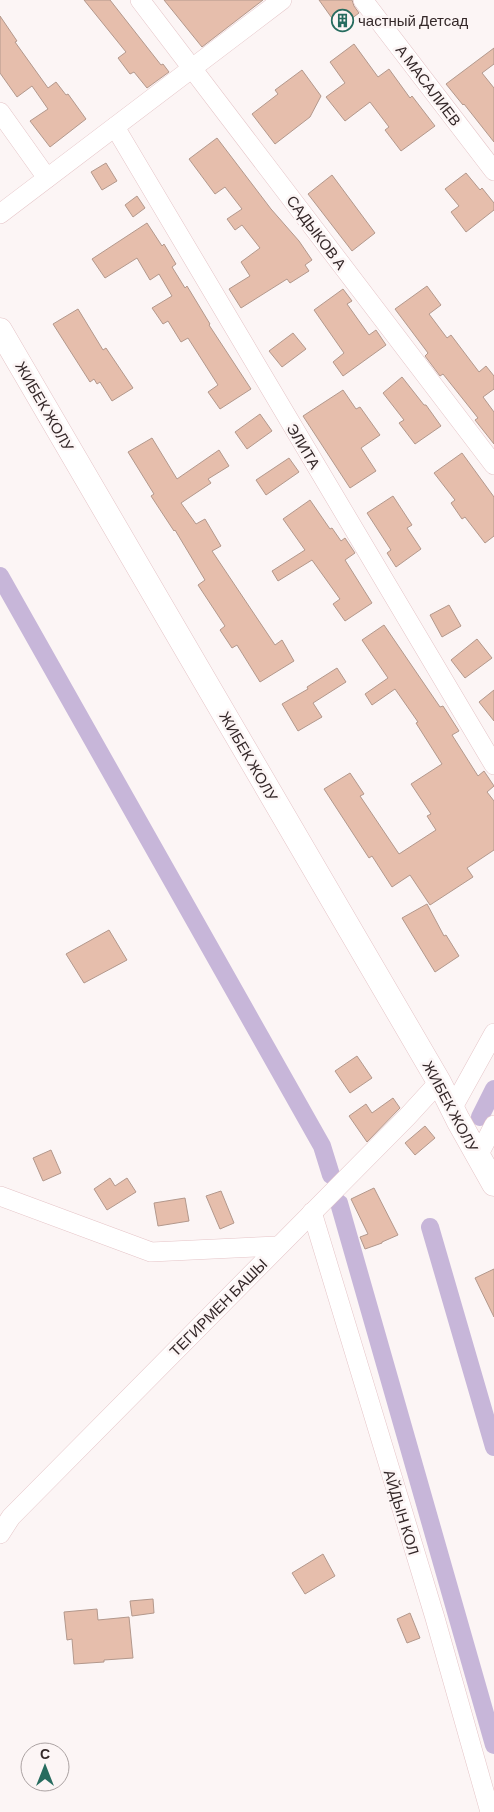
<svg xmlns="http://www.w3.org/2000/svg" width="494" height="1812" font-family="Barlow,sans-serif">
  <style>
    .lines { fill: none; stroke-linecap: round; stroke-linejoin: round }
    .canal { stroke: #c7b6d9; stroke-width: 18 }
    .building { fill: #e6beac; stroke: #b3988c }
    .minor-casing { stroke: #e5c4c7; stroke-width: 20 }
    .major-casing { stroke: #e5c4c7; stroke-width: 25 }
    .minor { stroke: #fff; stroke-width: 19 }
    .major { stroke: #fff; stroke-width: 24 }
    .labels { text-anchor: middle; dominant-baseline: central; stroke-width: 5; stroke-linejoin: round; paint-order: stroke }
    .poi-label { font-size: 15px; fill: #342829; stroke: #fcf5f5; text-anchor: start }
    .street-label { font-size: 15px; fill: #342829; stroke: #fcf5f5 }
  </style>
  <rect width="100%" height="100%" fill="#fcf5f5"/>
  <g class="lines">
    <g class="canal">
      <path d="M 0,576 L 322,1146 L 331,1175"/>
      <path d="M 480,1117 L 494,1089"/>
      <path d="M 339,1203 L 494,1745"/>
      <path d="M 430,1227 L 494,1447"/>
    </g>
  </g>
  <g class="building">
    <path d="M 84,0 L 110,0 L 161,65 L 163,64 L 169,72 L 147,88 L 134,72 L 130,74 L 118,58 L 126,52 Z"/>
    <path d="M 164,0 L 263,0 L 202,47 Z"/>
    <path d="M 319,0 L 352,0 L 354,6 L 359,13 L 339,28 Z"/>
    <path d="M 0,16 L 17,41 L 15,42 L 48,88 L 56,82 L 66,95 L 68,94 L 86,119 L 50,147 L 30,121 L 48,109 L 32,86 L 17,97 L 0,73 Z"/>
    <path d="M 354,44 L 378,77 L 389,69 L 410,98 L 412,96 L 435,126 L 401,151 L 385,130 L 389,127 L 370,102 L 345,121 L 326,97 L 345,83 L 330,62 Z"/>
    <path d="M 494,48 L 494,64 L 482,73 L 494,88 L 494,142 L 464,104 L 463,105 L 446,84 Z"/>
    <path d="M 302,70 L 321,96 L 310,117 L 275,144 L 252,114 L 278,94 L 275,90 Z"/>
    <path d="M 217,138 L 271,209 L 299,241 L 312,260 L 305,265 L 309,271 L 290,283 L 287,279 L 241,308 L 229,289 L 250,276 L 241,262 L 260,248 L 242,225 L 235,230 L 227,219 L 242,209 L 225,187 L 215,194 L 189,159 Z"/>
    <path d="M 106,163 L 117,181 L 102,190 L 91,172 Z"/>
    <path d="M 466,173 L 480,190 L 482,188 L 494,203 L 494,210 L 466,232 L 451,212 L 459,206 L 445,189 Z"/>
    <path d="M 332,175 L 375,233 L 352,251 L 308,194 Z"/>
    <path d="M 137,196 L 145,208 L 133,217 L 125,205 Z"/>
    <path d="M 147,223 L 162,246 L 164,244 L 176,264 L 172,267 L 185,288 L 187,286 L 210,324 L 209,325 L 251,389 L 220,409 L 208,392 L 218,385 L 188,338 L 181,342 L 168,321 L 163,324 L 152,308 L 172,296 L 159,274 L 150,280 L 137,258 L 105,278 L 92,259 Z"/>
    <path d="M 427,286 L 441,305 L 429,314 L 447,338 L 451,335 L 479,372 L 486,366 L 494,376 L 494,389 L 483,397 L 494,412 L 494,444 L 475,420 L 478,418 L 443,374 L 440,376 L 425,356 L 428,353 L 395,309 Z"/>
    <path d="M 343,289 L 352,301 L 347,304 L 369,335 L 376,330 L 386,345 L 343,376 L 333,362 L 344,353 L 314,310 Z"/>
    <path d="M 78,309 L 103,350 L 106,348 L 133,388 L 112,401 L 100,382 L 97,384 L 94,379 L 90,382 L 53,324 Z"/>
    <path d="M 293,333 L 306,349 L 282,367 L 269,351 Z"/>
    <path d="M 402,377 L 424,405 L 426,405 L 441,426 L 415,444 L 399,423 L 404,420 L 383,393 Z"/>
    <path d="M 343,390 L 356,409 L 360,407 L 380,435 L 361,448 L 376,471 L 350,488 L 303,416 Z"/>
    <path d="M 260,414 L 272,431 L 247,449 L 235,432 Z"/>
    <path d="M 152,438 L 177,479 L 219,450 L 229,466 L 208,479 L 211,483 L 181,503 L 196,524 L 205,519 L 221,546 L 212,551 L 275,645 L 282,640 L 294,661 L 260,682 L 237,645 L 232,648 L 220,630 L 225,626 L 198,585 L 205,580 L 175,530 L 174,531 L 151,496 L 154,494 L 128,452 Z"/>
    <path d="M 462,453 L 494,497 L 494,536 L 485,543 L 465,517 L 462,519 L 451,503 L 455,500 L 434,473 Z"/>
    <path d="M 289,458 L 299,472 L 266,495 L 256,480 Z"/>
    <path d="M 393,496 L 412,525 L 407,528 L 421,549 L 396,567 L 387,553 L 391,550 L 367,513 Z"/>
    <path d="M 310,500 L 330,529 L 332,528 L 341,541 L 345,538 L 355,553 L 345,560 L 372,603 L 345,621 L 333,604 L 340,599 L 312,560 L 278,581 L 272,571 L 305,550 L 283,519 Z"/>
    <path d="M 449,605 L 461,626 L 442,637 L 430,615 Z"/>
    <path d="M 384,625 L 440,707 L 443,706 L 459,731 L 452,735 L 478,776 L 484,771 L 494,786 L 487,792 L 494,801 L 494,850 L 467,868 L 473,877 L 430,905 L 410,875 L 392,887 L 372,856 L 369,858 L 324,789 L 350,773 L 364,794 L 360,796 L 399,854 L 436,830 L 427,816 L 431,814 L 411,784 L 442,764 L 416,723 L 418,722 L 395,689 L 372,705 L 365,694 L 388,678 L 362,640 Z"/>
    <path d="M 477,639 L 492,658 L 465,678 L 451,660 Z"/>
    <path d="M 337,668 L 346,682 L 313,703 L 322,717 L 298,731 L 282,704 L 308,689 L 307,687 Z"/>
    <path d="M 494,690 L 494,721 L 479,702 Z"/>
    <path d="M 427,904 L 444,936 L 446,935 L 459,956 L 435,972 L 402,918 Z"/>
    <path d="M 109,930 L 127,960 L 84,983 L 66,954 Z"/>
    <path d="M 357,1056 L 372,1078 L 350,1093 L 335,1071 Z"/>
    <path d="M 393,1098 L 400,1108 L 367,1142 L 349,1116 L 366,1104 L 372,1113 Z"/>
    <path d="M 425,1126 L 435,1138 L 415,1155 L 405,1143 Z"/>
    <path d="M 51,1150 L 61,1173 L 43,1181 L 33,1158 Z"/>
    <path d="M 110,1178 L 115,1186 L 127,1178 L 136,1192 L 107,1210 L 94,1189 Z"/>
    <path d="M 374,1188 L 398,1235 L 382,1242 L 382,1243 L 365,1249 L 360,1237 L 368,1234 L 351,1199 Z"/>
    <path d="M 221,1191 L 234,1223 L 220,1229 L 206,1196 Z"/>
    <path d="M 185,1198 L 189,1221 L 158,1226 L 154,1203 Z"/>
    <path d="M 494,1269 L 494,1317 L 475,1278 Z"/>
    <path d="M 323,1554 L 335,1576 L 305,1594 L 292,1573 Z"/>
    <path d="M 153,1599 L 154,1613 L 132,1616 L 130,1601 Z"/>
    <path d="M 97,1609 L 98,1620 L 129,1617 L 133,1658 L 104,1660 L 104,1662 L 74,1664 L 72,1639 L 67,1640 L 64,1612 Z"/>
    <path d="M 410,1613 L 420,1638 L 407,1643 L 397,1619 Z"/>
  </g>
  <g class="lines">
    <defs>
      <g id="minor">
        <path d="M 140,0 L 494,465"/>
        <path d="M 363,0 L 494,171"/>
        <path d="M 0,112 L 47,178"/>
        <path d="M 115,127 L 494,765"/>
        <path d="M 0,214 L 282,0"/>
        <path d="M 452,1109 L 494,1033"/>
        <path d="M 478,1156 L 494,1125"/>
        <path d="M 0,1196 L 151,1252 L 278,1246"/>
        <path d="M 312,1212 L 435,1618 L 490,1812"/>
        <path d="M 0,1534 L 11,1517 L 407,1117 L 439,1082"/>
      </g>
      <path id="major" d="M 0,330 L 439,1082 L 458,1120 L 494,1184"/>
    </defs>
    <use href="#minor" class="minor-casing"/>
    <use href="#major" class="major-casing"/>
    <use href="#minor" class="minor"/>
    <use href="#major" class="major"/>
  </g>
  <defs>
    <symbol id="building-ring" viewBox="-11 -11 22 22"><circle r="9.5" fill="#fcf5f5" stroke="#276c5f" stroke-width="1.5"/><path d="M-4-6H4V6H1V3H-1V6H-4ZM-2.5-4.3h1.7v1.8h-1.7ZM.8-4.3h1.7v1.8H.8ZM-2.5-1h1.7V.8h-1.7ZM.8-1h1.7V.8H.8Z" fill="#276c5f"/></symbol>
  </defs>
  <g fill-rule="evenodd">
    <use href="#building-ring" x="330" y="8" width="25" height="25"/>
  </g>
  <g class="labels">
    <g class="poi-label">
      <text x="358" y="20">частный Детсад</text>
    </g>
    <g class="street-label">
      <text transform="translate(429 85) rotate(53)">А МАСАЛИЕВ</text>
      <text transform="translate(317 232) rotate(53)">САДЫКОВ А</text>
      <text transform="translate(45 406) rotate(60)">ЖИБЕК ЖОЛУ</text>
      <text transform="translate(304 446) rotate(59)">ЭЛИТА</text>
      <text transform="translate(249 756) rotate(60)">ЖИБЕК ЖОЛУ</text>
      <text transform="translate(451 1106) rotate(62)">ЖИБЕК ЖОЛУ</text>
      <text transform="translate(218 1307) rotate(-45)">ТЕГИРМЕН БАШЫ</text>
      <text transform="translate(402 1512) rotate(73)">АЙДЫН КОЛ</text>
    </g>
  </g>
  <g transform="translate(45 1767)"><circle r="24" fill="#fcf5f5" stroke="#aca3a3"/>
  <path d="M0-4L9 19L0 12L-9 19Z" fill="#276c5f"/>
  <text y="-8" font-size="14" font-weight="bold" text-anchor="middle" fill="#342829">С</text>
  </g>
</svg>
